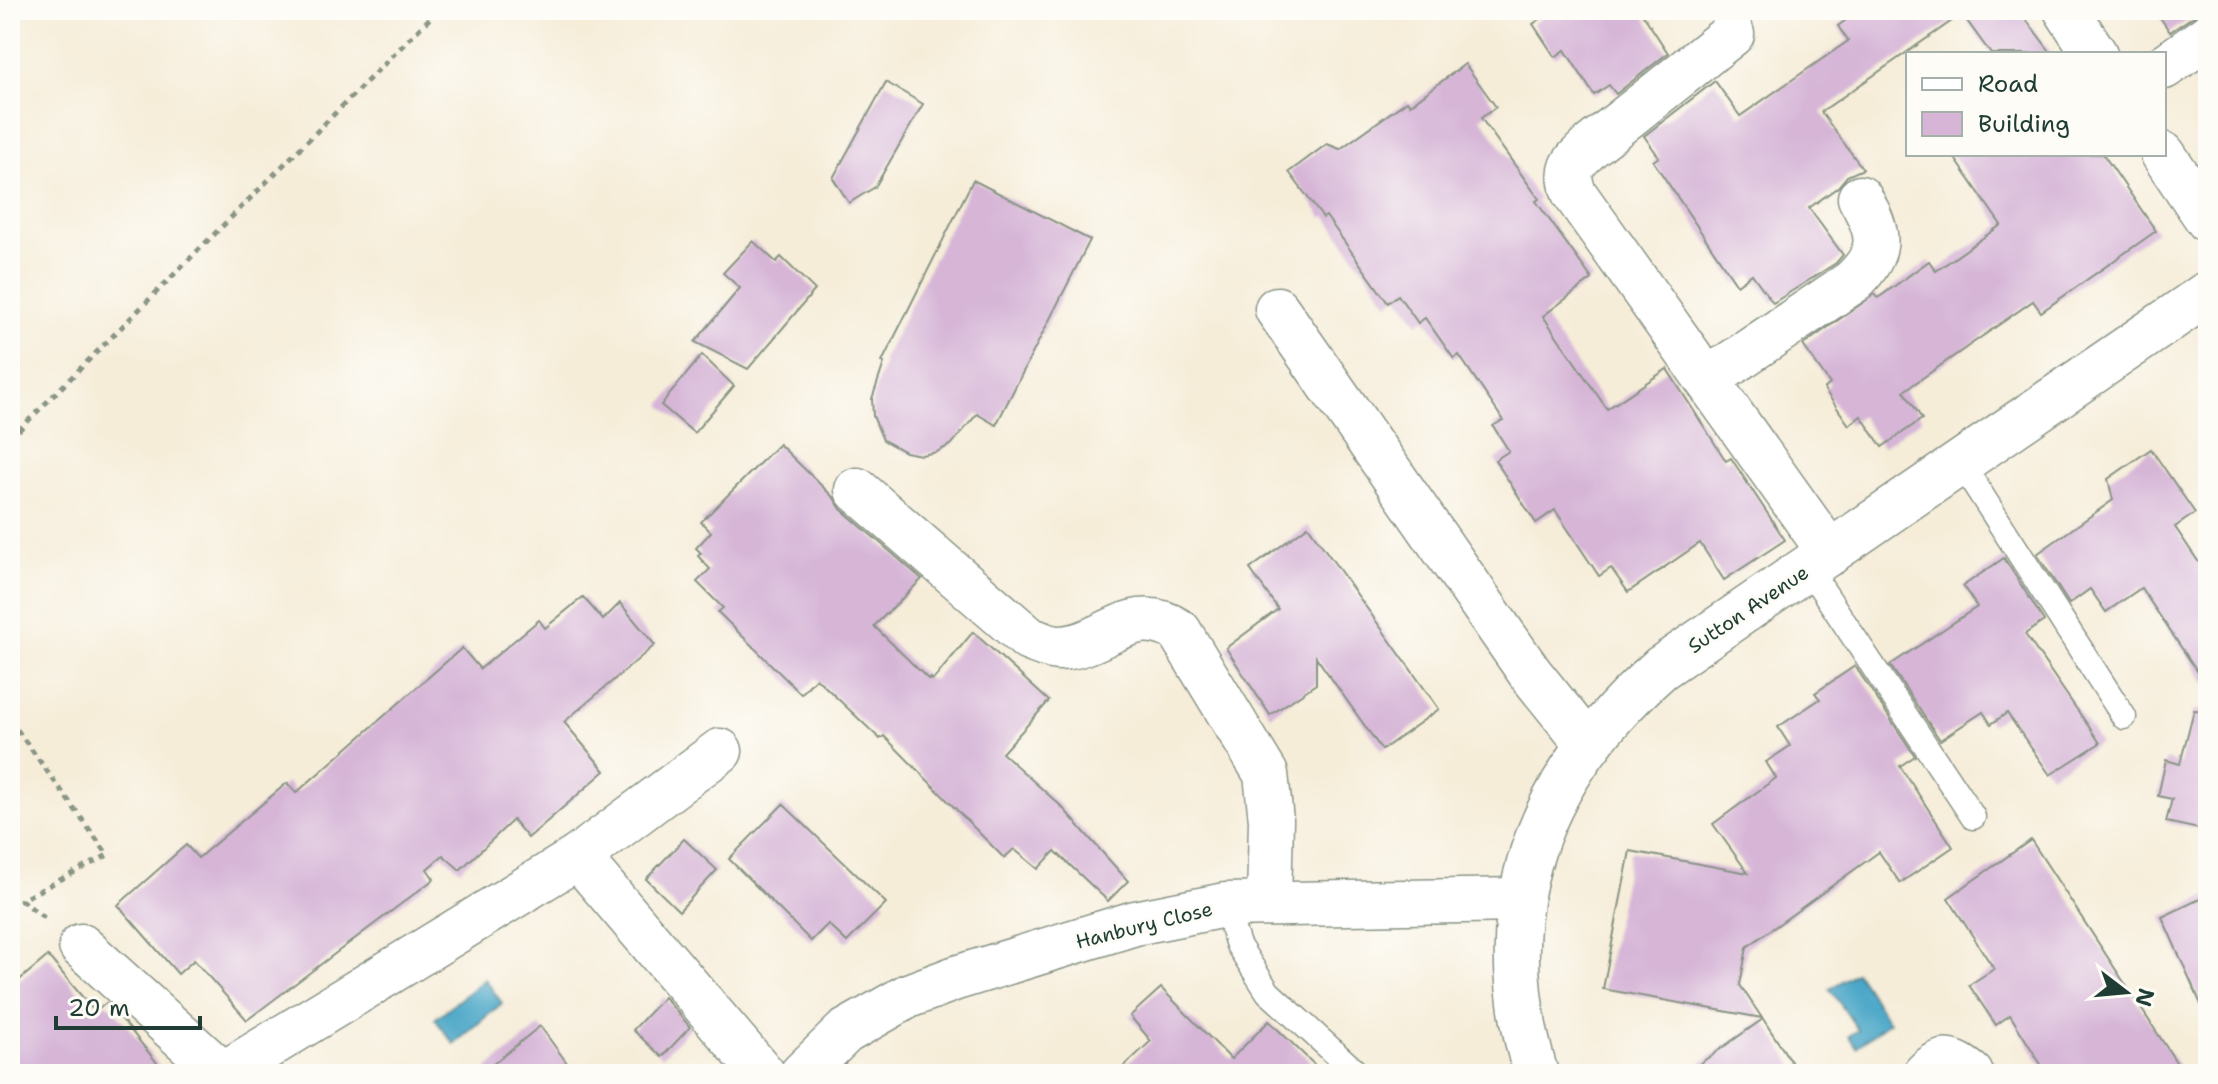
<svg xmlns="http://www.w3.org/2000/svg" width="2218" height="1084" font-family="'Shantell Sans',sans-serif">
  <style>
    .water { fill: #48a6c7; stroke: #34727e; stroke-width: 2 }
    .building { fill: #d6b5d7 }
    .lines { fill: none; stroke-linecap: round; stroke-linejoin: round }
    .lane-casing { stroke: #8a9586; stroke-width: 27 }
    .street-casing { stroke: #8a9586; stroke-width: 47 }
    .path { stroke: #8a9586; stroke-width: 5; stroke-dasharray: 6 6; stroke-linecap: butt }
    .lane { stroke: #fff; stroke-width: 24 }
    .street { stroke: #fff; stroke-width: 44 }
    .labels { text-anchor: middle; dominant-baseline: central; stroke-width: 6; stroke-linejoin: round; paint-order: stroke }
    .street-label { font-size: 20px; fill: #1f3d34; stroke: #fdfcf7 }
  </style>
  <rect width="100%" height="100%" fill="#fdfcf7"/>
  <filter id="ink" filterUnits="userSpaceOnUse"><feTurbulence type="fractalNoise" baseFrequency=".0125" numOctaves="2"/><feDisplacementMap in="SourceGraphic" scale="16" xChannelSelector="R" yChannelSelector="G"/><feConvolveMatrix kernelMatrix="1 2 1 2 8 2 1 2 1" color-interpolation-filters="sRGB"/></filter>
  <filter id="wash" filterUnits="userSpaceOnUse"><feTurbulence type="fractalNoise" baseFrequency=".006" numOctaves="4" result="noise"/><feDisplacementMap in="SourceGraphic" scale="32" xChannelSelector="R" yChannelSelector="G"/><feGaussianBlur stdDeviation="1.8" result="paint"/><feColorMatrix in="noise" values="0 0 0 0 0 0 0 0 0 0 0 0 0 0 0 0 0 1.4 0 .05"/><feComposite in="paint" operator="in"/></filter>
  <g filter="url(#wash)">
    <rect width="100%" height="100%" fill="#f6edd9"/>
    <g class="water">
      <path d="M 1856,972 L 1889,1022 L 1856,1047 L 1849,1036 L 1858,1030 L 1830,989 Z"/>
      <path d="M 485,979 L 502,1003 L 454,1044 L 435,1019 Z"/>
    </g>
    <g id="blocks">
      <g class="building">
        <path d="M 1538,10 L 1640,10 L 1668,53 L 1616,94 L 1609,85 L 1594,95 L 1565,50 L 1555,57 L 1533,24 L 1543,17 Z"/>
        <path d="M 1859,10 L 2019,10 L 2052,54 L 1991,54 L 1962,14 L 1821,112 L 1863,169 L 1847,176 L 1838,187 L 1809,208 L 1843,255 L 1836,263 L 1773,303 L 1752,274 L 1737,285 L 1653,161 L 1659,157 L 1644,136 L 1715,81 L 1740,116 L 1848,41 L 1838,26 Z"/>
        <path d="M 2155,10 L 2208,10 L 2208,11 L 2194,16 L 2170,32 Z"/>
        <path d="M 1465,64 L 1496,107 L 1481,118 L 1539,199 L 1536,201 L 1592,279 L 1543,316 L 1607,409 L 1667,369 L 1726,461 L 1731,458 L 1785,540 L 1724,580 L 1700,543 L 1628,592 L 1611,568 L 1599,576 L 1555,510 L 1536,523 L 1495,460 L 1509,451 L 1493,426 L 1503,420 L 1459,355 L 1454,359 L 1425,318 L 1418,323 L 1398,295 L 1388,303 L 1326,216 L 1323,218 L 1289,172 L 1327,144 L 1340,149 L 1407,101 L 1410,105 Z"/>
        <path d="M 886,82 L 923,104 L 875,187 L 849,203 L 833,178 Z"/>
        <path d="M 1952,154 L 2103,154 L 2156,231 L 2041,312 L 2033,301 L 1904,391 L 1922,419 L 1882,447 L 1861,416 L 1849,425 L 1824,389 L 1830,384 L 1803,345 L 1875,294 L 1878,298 L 1929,261 L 1936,271 L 2001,225 Z"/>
        <path d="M 973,180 L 1090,240 L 996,425 L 977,414 L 952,444 L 937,452 L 921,455 L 905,452 L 883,440 L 873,416 L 872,399 L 884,363 L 882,362 Z"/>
        <path d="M 753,241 L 776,262 L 781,257 L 815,290 L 748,369 L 695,342 L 740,288 L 723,273 Z"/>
        <path d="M 702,355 L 734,386 L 694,433 L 661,405 Z"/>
        <path d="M 779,444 L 834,498 L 841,509 L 922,579 L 874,626 L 929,680 L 931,678 L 933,680 L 973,632 L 1049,701 L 1002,753 L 1061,806 L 1128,881 L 1108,901 L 1055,851 L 1038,869 L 1014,849 L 1004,858 L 884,736 L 880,739 L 816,678 L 801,694 L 718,612 L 723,608 L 697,582 L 710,569 L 698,556 L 701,553 L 696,548 L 711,532 L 701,522 Z"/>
        <path d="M 2151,449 L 2195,513 L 2175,527 L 2208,576 L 2208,687 L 2141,588 L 2106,612 L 2090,589 L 2069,604 L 2037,554 L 2113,500 L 2108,479 Z"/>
        <path d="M 1308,526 L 1439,709 L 1382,750 L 1316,657 L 1316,684 L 1270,715 L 1226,648 L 1278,609 L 1250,569 Z"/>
        <path d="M 2004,558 L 2044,621 L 2025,634 L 2100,743 L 2050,775 L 2007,713 L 1991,724 L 1983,712 L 1940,740 L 1890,665 L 1977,607 L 1963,586 Z"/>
        <path d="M 583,597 L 603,620 L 620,603 L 655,645 L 564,722 L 605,771 L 528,838 L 513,820 L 460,870 L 443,855 L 427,869 L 434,879 L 247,1020 L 194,960 L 178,974 L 118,905 L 186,845 L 198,858 L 287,783 L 296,793 L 462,648 L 480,669 L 539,620 L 545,628 Z"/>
        <path d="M 1855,666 L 1915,756 L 1900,766 L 1953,847 L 1900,883 L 1879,852 L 1747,947 L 1740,985 L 1762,1018 L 1603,989 L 1630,851 L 1748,873 L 1713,824 L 1776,778 L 1766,762 L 1790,746 L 1778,727 L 1820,699 L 1815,693 Z"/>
        <path d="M 2194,710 L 2208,711 L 2208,831 L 2166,822 L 2172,799 L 2158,796 L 2166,760 L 2180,764 Z"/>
        <path d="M 783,804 L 886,903 L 847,942 L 828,924 L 811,941 L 729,859 Z"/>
        <path d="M 684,839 L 717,870 L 679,911 L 646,879 Z"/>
        <path d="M 2031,840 L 2184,1074 L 2047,1074 L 2010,1015 L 1996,1025 L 1969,985 L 1994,969 L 1948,898 Z"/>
        <path d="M 2208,895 L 2208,1020 L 2162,917 Z"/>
        <path d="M 48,956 L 95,1012 L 106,1003 L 112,1007 L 166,1074 L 10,1074 L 10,988 Z"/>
        <path d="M 1161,988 L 1231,1059 L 1269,1021 L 1324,1074 L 1116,1074 L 1151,1041 L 1130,1016 Z"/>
        <path d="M 664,997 L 690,1027 L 662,1057 L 633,1030 Z"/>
        <path d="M 1763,1019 L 1799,1074 L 1685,1074 Z"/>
        <path d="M 540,1026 L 575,1074 L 481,1074 Z"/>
      </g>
    </g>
  </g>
  <g filter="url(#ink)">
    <use href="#blocks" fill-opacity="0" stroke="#8a9586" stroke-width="2"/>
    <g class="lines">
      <defs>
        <g id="lane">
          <path d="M 1961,463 L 2124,717"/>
          <path d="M 1808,568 L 1973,817"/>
          <path d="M 1225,905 L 1238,945 L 1268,992 L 1358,1074"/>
        </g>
        <g id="street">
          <path d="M 2066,10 L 2095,54"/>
          <path d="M 1732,34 L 1591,146 C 1573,163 1565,168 1574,193 L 1830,553"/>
          <path d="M 2164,67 L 2208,36"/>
          <path d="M 2163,154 L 2208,220"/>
          <path d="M 1277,309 L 1530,673 L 1588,745"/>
          <path d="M 1708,379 L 1852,282 C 1884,252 1880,233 1860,198"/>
          <path d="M 857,490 L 1029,639 C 1038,642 1049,648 1059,648 C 1105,647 1132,600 1179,631 L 1266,774 L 1271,820 L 1269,903"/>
          <path d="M 578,857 L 763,1074"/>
          <path d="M 81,946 L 223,1074"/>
          <path d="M 223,1074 L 578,857 L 720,751"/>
          <path d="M 802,1074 L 845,1032 L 908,996 L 956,978 L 1135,923 L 1225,905 L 1520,900"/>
          <path d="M 1536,1074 C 1486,911 1536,778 1661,668 L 2208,293"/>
          <path d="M 1925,1074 C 1943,1056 1952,1059 1971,1074"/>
        </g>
      </defs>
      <use href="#lane" class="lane-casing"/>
      <use href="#street" class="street-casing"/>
      <g class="path">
        <path d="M 10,439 L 438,10"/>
        <path d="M 10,720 L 108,855 L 21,900 L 46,919"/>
      </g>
      <use href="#lane" class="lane"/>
      <use href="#street" class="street"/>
    </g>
  </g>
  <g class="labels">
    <g class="street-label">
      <text transform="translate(1748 609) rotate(-34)">Sutton Avenue</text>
      <text transform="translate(1144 925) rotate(-14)">Hanbury Close</text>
    </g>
  </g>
  <rect width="2218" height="1084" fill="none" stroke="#fdfcf7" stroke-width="40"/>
  <rect x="1906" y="52" width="260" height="104" fill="#fdfcf7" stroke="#a4b0a9" stroke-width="2"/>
  <rect x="1922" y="78" width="40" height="12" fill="#ffffff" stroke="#a4b0a9" stroke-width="2"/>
  <text x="1978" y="92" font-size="24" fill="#1f3d34">Road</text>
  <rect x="1922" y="112" width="40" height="24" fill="#d6b5d7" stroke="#a4b0a9" stroke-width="2"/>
  <text x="1978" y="132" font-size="24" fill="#1f3d34">Building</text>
  <g transform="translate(2126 992) rotate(106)" stroke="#fdfcf7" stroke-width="6" paint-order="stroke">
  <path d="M0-6L14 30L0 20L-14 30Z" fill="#1f3d34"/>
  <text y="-12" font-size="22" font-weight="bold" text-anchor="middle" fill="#1f3d34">N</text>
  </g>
  <path d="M56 1016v12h144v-12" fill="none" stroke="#1f3d34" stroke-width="4"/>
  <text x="68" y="1016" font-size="24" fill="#1f3d34" stroke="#fdfcf7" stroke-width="6" paint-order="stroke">20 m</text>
</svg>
